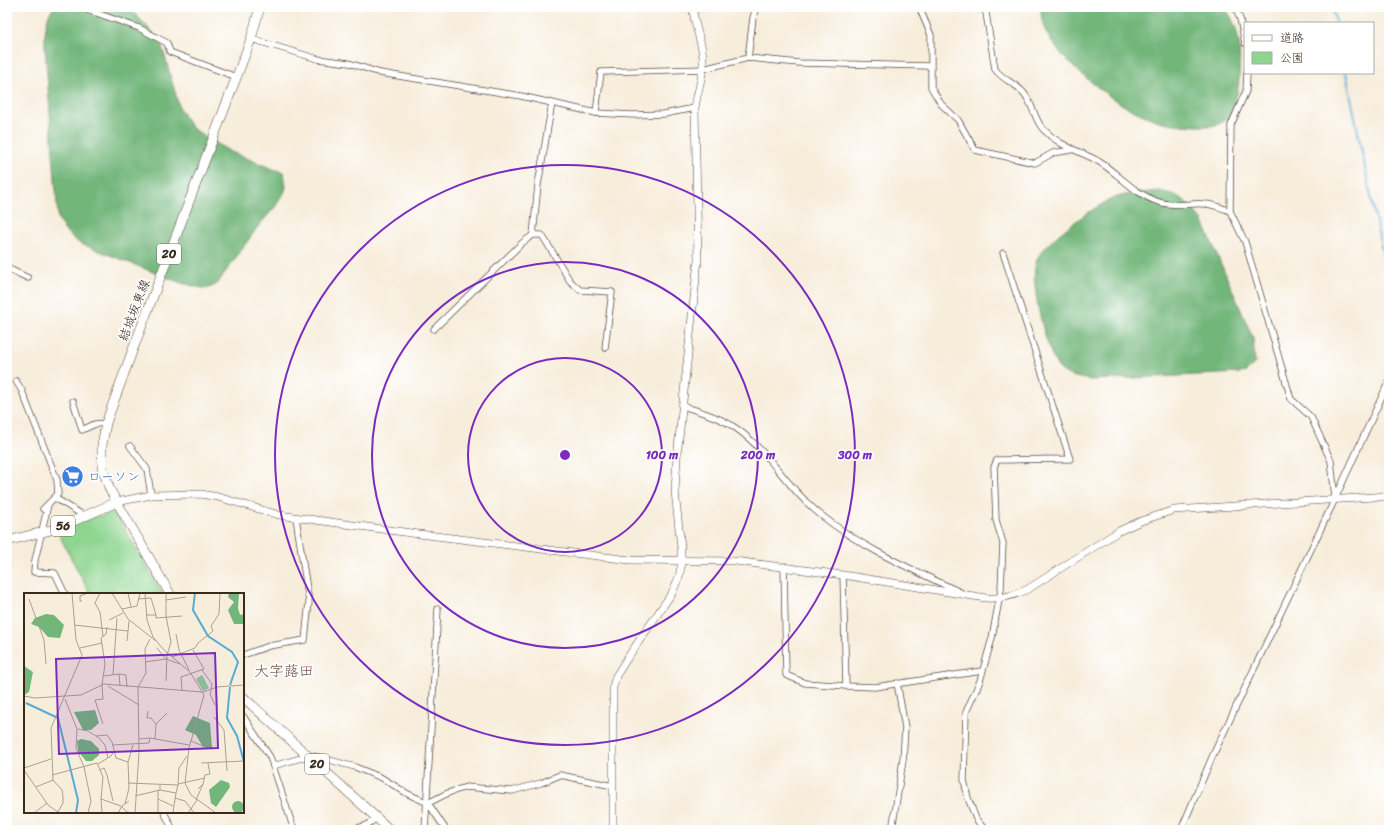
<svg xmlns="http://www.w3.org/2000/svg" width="1396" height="837" font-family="Sriracha,'Klee One',sans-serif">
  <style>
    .green { fill: #8dd590; stroke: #648057 }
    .forest { fill: #72b67a; stroke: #56704c }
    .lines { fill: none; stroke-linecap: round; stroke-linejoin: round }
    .stream { stroke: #58acd4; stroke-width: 2 }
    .minor-casing { stroke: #57473a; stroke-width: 7 }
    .tertiary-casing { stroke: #57473a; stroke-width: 8 }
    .primary-casing { stroke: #57473a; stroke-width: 10 }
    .minor { stroke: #fff; stroke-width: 5.5 }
    .tertiary { stroke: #fff; stroke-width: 7 }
    .primary { stroke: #fff; stroke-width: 9 }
    .ring { fill: none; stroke: #7b2cbf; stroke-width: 2 }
    .labels { text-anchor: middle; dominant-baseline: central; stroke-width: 3.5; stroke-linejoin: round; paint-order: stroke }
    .shield { fill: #fff; stroke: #766a62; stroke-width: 1 }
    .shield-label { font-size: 12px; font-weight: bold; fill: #3b2a1e }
    .street-label { font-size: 13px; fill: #3b2a1e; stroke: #fff }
    .shop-label { font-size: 13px; fill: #366cbe; stroke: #fff; text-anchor: start }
    .quarter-label { font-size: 15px; fill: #775345; stroke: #fff }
    .inset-river { fill: none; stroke: #58acd4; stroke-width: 2 }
    .inset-road { fill: none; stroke: #ac9f8f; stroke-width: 1 }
    .view { fill: #7b2cbf; fill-opacity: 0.15; stroke: #7b2cbf; stroke-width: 2 }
    .inset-edge { fill: none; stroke: #3b2a1e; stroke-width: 2 }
    .centre { fill: #7b2cbf; stroke: #fff; stroke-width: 2 }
    .ring-label { font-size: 12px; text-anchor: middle; font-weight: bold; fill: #7b2cbf; stroke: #fff; stroke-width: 3.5; stroke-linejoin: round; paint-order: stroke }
  </style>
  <rect width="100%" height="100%" fill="#fff"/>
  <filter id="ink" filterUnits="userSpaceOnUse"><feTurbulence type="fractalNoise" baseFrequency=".025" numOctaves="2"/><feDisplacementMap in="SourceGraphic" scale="8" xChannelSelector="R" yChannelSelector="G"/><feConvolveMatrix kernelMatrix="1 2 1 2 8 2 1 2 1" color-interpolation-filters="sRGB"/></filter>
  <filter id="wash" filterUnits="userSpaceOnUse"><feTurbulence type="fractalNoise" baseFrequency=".012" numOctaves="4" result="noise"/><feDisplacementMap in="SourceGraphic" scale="16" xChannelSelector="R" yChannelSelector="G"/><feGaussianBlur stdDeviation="0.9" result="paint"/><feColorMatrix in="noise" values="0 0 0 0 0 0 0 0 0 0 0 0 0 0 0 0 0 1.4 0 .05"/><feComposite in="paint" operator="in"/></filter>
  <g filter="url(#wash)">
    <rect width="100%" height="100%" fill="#f7eddb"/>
    <path class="green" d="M 111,512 L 115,513 L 163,594 L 90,594 L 57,531 L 99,515 L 101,517 Z"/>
    <g class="forest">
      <path d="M 54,7 L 124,7 L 136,15 L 158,38 L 162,46 L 180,110 L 192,128 L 229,151 L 273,169 L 284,172 L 286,187 L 284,193 L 275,207 L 259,225 L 217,284 L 207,289 L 181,283 L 79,243 L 64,230 L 58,218 L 45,48 C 45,33 44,19 54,7 Z"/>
      <path d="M 1042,7 L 1225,7 C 1242,33 1240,49 1239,79 C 1238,94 1234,117 1219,124 C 1209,129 1163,124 1153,119 C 1141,114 1126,108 1115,100 C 1091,83 1034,40 1042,7 Z"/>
      <path d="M 1159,191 L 1173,194 L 1185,201 L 1202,220 L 1253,338 L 1255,363 L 1246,372 L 1240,373 L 1091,380 C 1080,378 1066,377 1058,367 C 1046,350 1028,279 1037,259 C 1046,240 1092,208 1112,199 C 1126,193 1144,193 1159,191 Z"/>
    </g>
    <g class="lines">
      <g class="stream">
        <path d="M 1332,7 L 1336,23"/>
        <path d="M 1346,73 L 1389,286"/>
      </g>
    </g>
  </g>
  <g filter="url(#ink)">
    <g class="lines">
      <defs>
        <g id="minor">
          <path d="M 919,7 L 931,35 L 931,87 L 941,104 L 958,120 L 975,150 L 1035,163 L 1053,153 L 1071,150"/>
          <path d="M 985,7 L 995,69 C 1001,79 1015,83 1023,92 C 1033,103 1034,119 1043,129 C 1060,147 1078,150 1098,161 C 1119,174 1134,194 1159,202 C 1174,207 1189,203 1204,204 C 1213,204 1222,208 1230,211"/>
          <path d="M 1235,7 L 1240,19 L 1245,43"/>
          <path d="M 88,10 L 139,28 L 167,43 L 170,52 L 236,77"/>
          <path d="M 251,39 L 318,59 L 349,63 L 380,73 L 521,96 L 596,113 L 633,115 L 664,114 L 695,108"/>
          <path d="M 748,58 L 753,18 L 756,7"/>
          <path d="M 1247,73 L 1246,91 L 1231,125 L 1230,211 L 1245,242 L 1291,399 L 1311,417 L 1331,461 L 1335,498"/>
          <path d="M 596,113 L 601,72 L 703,69 L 748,58 L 799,63 L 930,66"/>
          <path d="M 533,235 L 538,185 L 552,103"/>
          <path d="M 7,268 L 28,278"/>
          <path d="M 434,329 L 522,243 L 533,235 L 542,235 L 570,281 L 580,290 L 612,292 L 605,348"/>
          <path d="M 16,381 L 22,391 L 57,480 L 58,494 L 43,509"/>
          <path d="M 73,401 L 82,430 L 95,424 L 106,423"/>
          <path d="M 683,406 C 698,411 717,416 731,425 C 766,446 788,490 821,515 C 863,549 914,570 962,593"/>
          <path d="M 130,446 L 147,469 L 151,495"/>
          <path d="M 55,498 L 86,517"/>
          <path d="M 48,505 L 35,560 L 34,572 L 55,573 L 65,594"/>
          <path d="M 784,566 L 786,675 L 805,683 L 846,686"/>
          <path d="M 843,575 L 846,686 L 875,687 L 982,671"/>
          <path d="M 243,655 L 269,646 L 305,640 L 309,602 L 296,518"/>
          <path d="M 243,716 L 270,757 L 294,830"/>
          <path d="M 273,766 L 308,756 L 315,756 L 355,767 L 382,778 L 408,794 L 428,803 L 446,830"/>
          <path d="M 428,803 L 448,793 L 466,787 L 512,791 L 541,783 L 560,775 L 613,786"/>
          <path d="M 164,812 L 173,830"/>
          <path d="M 351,830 L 367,825 L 377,818"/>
          <path d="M 425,830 L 438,609"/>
          <path d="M 892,830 L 903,760 L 905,727 L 897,683"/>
          <path d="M 985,830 L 976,819 L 968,798 L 964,780 L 966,712 L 980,681 L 992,638 L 1001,589 L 1003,543 L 996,520 L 994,467 L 997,460 L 1070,459 L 1003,253"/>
          <path d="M 1181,830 L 1213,755 L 1335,499 L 1389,381"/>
        </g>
        <g id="tertiary">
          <path d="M 117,502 L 151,495 L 201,494 L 218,497 L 279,515 L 411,533 L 630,560 L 735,561 L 843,575 L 986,598 C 1002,599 1014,596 1028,589 L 1119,531 L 1141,521 L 1174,510 L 1389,496"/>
          <path d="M 613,830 L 613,687 L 616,676 L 626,660 L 672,593 L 679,577 L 681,567 L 681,548 L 675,491 L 677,457 L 698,260 L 695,108 C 697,92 704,75 703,59 C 703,42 693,25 693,7"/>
        </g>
        <g id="primary">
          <path d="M 7,541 L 55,529 L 117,502"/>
          <path d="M 170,594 L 110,490 L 102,467 L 102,445 L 106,423 L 133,349 L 251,39 L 260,7"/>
          <path d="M 243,697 L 390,830"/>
        </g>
      </defs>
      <use href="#minor" class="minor-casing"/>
      <use href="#tertiary" class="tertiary-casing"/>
      <use href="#primary" class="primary-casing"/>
      <use href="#minor" class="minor"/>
      <use href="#tertiary" class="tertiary"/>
      <use href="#primary" class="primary"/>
    </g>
  </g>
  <g class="ring">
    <circle cx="565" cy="455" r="97"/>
    <circle cx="565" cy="455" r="193"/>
    <circle cx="565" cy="455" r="290"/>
  </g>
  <defs>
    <symbol id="supermarket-disc" viewBox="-11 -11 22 22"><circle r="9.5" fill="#3f7fe0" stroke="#fff"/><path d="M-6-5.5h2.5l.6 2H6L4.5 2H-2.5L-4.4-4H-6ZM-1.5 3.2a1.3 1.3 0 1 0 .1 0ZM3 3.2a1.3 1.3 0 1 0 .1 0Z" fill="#fff"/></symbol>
  </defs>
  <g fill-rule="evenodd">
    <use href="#supermarket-disc" x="60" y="464" width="25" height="25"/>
  </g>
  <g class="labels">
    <g class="shield">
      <rect x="157" y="244" width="24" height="20" rx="3"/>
      <rect x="51" y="516" width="24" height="20" rx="3"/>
      <rect x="305" y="754" width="24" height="20" rx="3"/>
    </g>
    <g class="shield-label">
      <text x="169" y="254">20</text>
      <text x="63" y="526">56</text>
      <text x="317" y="764">20</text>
    </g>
    <g class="street-label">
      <text transform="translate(134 310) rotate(-69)">結城坂東線</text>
    </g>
    <g class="shop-label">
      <text x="88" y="476">ローソン</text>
    </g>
    <g class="quarter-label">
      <text x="284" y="671">大字蕗田</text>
    </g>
  </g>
  <g transform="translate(24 593)">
    <rect width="220" height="220" fill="#f7eddb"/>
    <path d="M 178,82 L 185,95 L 179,98 L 172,86 Z" fill="#8dd590"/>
    <path d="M 205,0 L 215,0 L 214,15 L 216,22 L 220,21 L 220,31 L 210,31 L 204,17 L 210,9 L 204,4 ZM 22,21 L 30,22 L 40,32 L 36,45 L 24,44 L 15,34 L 7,31 L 11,25 ZM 0,73 L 9,79 L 5,99 L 0,102 ZM 71,117 L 75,130 L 67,137 L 59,137 L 50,119 ZM 169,123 L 186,130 L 188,155 L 179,154 L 172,142 L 161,137 ZM 57,146 L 67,148 L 75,156 L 75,162 L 68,168 L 62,168 L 54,158 L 53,148 ZM 197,187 L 205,190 L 206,194 L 192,214 L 187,210 L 185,197 ZM208 214a6 6 0 1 1 12 0a6 6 0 1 1-12 0Z" fill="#72b67a"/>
    <path class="inset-river" d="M 171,0 L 169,17 L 184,43 L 208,59 L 214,69 L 206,92M 206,94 L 203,125 L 213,143 L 220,169M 2,110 L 34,125 L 54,207 L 52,220"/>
    <path class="inset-road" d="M 76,0 L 71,10 L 76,19 L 79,44M 88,0 L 104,26 L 132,48M 104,0 L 107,14M 121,0 L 123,27 L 129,44 L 140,57 L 166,79 L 180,102 L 165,155 L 161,190 L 167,202 L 192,220M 5,6 L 20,47 L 22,71M 114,6 L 127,5 L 132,22 L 123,22M 142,7 L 162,4M 58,8 L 56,8 L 56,3 L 64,0M 98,16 L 113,13 L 116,0M 132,22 L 132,25 L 158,23M 85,27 L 99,20M 50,32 L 104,38M 152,41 L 155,57 L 165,77M 103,48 L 105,28M 56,55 L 78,50M 133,55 L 142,66 L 156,71M 148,64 L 171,55 L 174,50 L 189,38 L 187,33 L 195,21 L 196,0M 121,69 L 142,66M 178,77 L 188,91 L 187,98M 89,81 L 93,25M 95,81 L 102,82 L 103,94M 80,83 L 95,81 L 96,93M 142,88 L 143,62 L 147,49 L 142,23 L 142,0M 84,93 L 115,112M 158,98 L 157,84 L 180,76 L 169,57M 187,98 L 186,101 L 191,112M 179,99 L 193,94 L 220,92M 0,103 L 11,105 L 57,102 L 80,91 L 178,99M 41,106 L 53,136 L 52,155 L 60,174 L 67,208 L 64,220M 124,118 L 123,125 L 127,125 L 132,131 L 143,120M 190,124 L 200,137 L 203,178M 79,131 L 71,107 L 79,106 L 78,92 L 81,71 L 77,45 L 82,41 L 83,34M 54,136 L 64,138 L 75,145 L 81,152 L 84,165M 72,143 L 83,142 L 88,149 L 92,165 L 104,169M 115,146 L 126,145 L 165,152M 131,146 L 132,131M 167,148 L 184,155M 88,152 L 125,150 L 126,145M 177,170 L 220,168M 74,171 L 87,163 L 90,158M 0,175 L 27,166M 0,177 L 24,212 L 34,219M 76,177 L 80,175 L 83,182 L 89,208M 28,182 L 73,170 L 79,184 L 77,206 L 97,213M 104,190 L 154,192 L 152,200 L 136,197M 154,191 L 181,185M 179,191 L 181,182 L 186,181 L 184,170M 154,192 L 155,175 L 163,163M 12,194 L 29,187M 134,197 L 134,206 L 149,213M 111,203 L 136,197 L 136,192M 151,205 L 161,208 L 170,220M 77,206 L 78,220M 172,207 L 179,191 L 174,196M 101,211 L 105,195 L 104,169 L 109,152M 97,213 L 103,219 L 109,220M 34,219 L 39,210 L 39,203 L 38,197 L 29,187 L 27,135 L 58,62 L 52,47 L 48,0M 149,219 L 152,200M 10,220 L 23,210M 94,220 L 98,213 L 105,208M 111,220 L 115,160 L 114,94 L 122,80 L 121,56 L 126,46M 134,220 L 134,206M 164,220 L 173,207"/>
    <path class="view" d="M 191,60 L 194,155 L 35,161 L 32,66 Z"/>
    <rect width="220" height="220" class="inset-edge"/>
  </g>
  <circle cx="565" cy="455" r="6" class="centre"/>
  <g class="ring-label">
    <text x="662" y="459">100 m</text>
    <text x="758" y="459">200 m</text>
    <text x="855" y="459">300 m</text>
  </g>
  <rect width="1396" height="837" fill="none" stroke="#fff" stroke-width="24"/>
  <rect x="1244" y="22" width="130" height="52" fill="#ffffff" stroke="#b1aaa5"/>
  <rect x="1252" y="35" width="20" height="6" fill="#ffffff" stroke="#b1aaa5"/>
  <text x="1280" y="42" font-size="12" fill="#3b2a1e">道路</text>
  <rect x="1252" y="52" width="20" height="12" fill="#8dd590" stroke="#b1aaa5"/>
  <text x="1280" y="62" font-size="12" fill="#3b2a1e">公園</text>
</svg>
